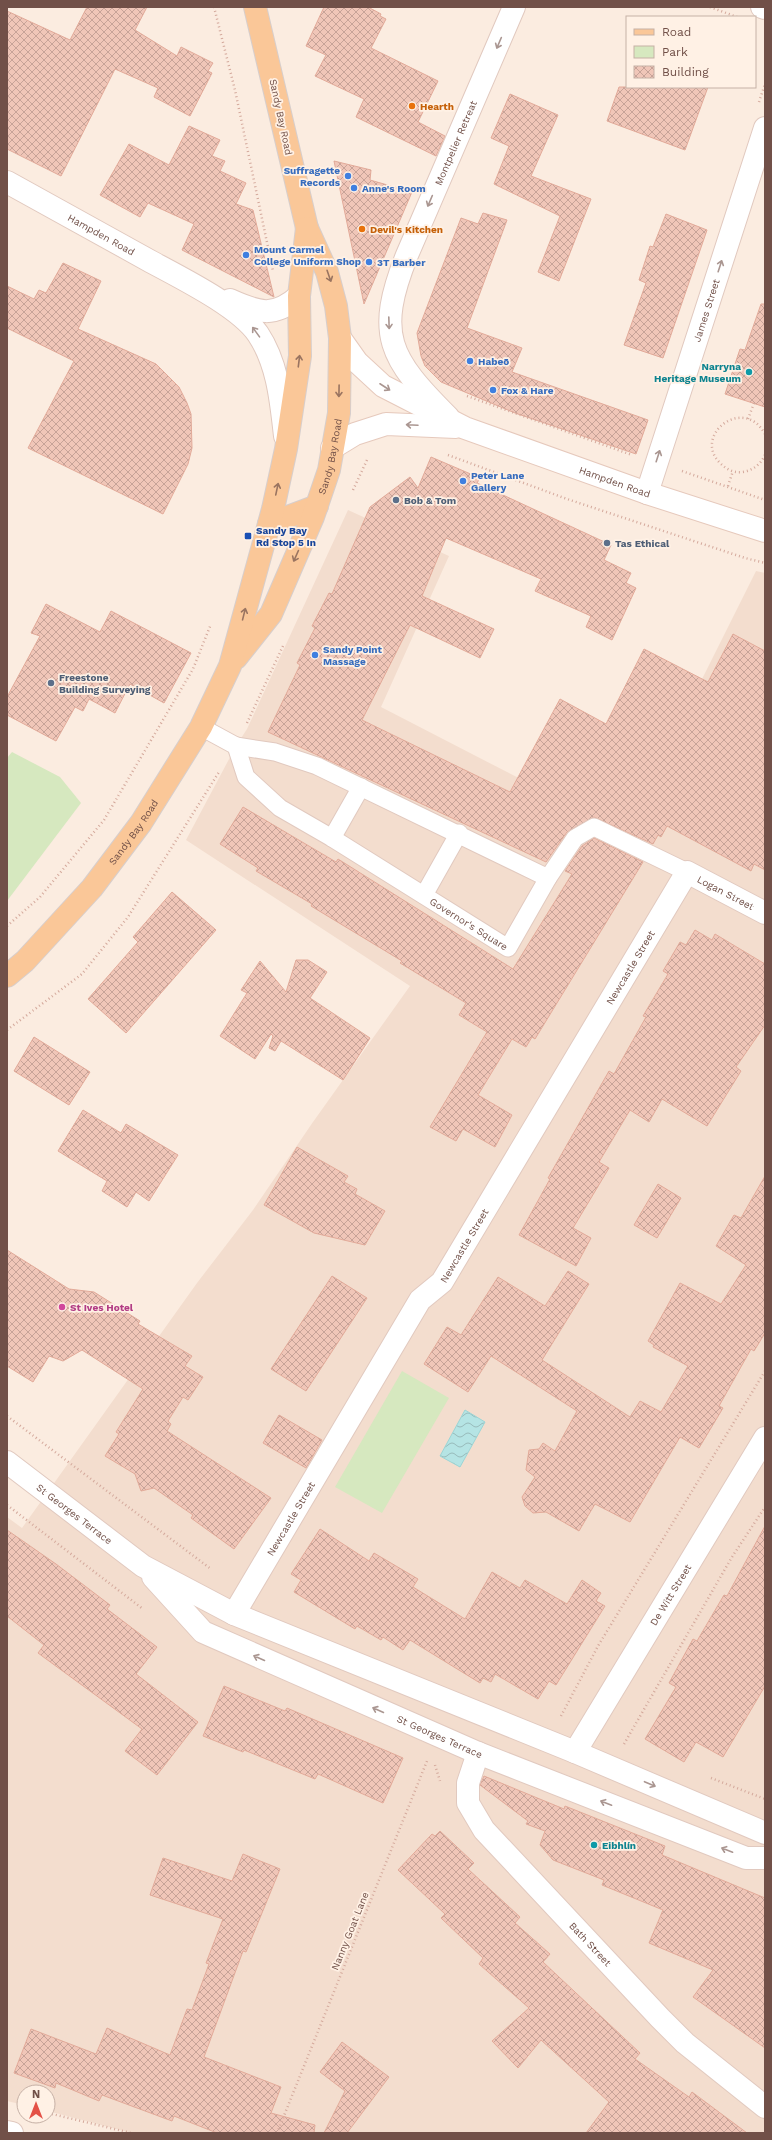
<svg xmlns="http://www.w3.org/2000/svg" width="772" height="2140" font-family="'Work Sans',sans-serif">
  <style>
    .residential { fill: #f3ddce }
    .green { fill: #d6e8bf }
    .water { fill: url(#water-waves); stroke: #9cd5d5 }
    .building { fill: url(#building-cross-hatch); stroke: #e2aa99 }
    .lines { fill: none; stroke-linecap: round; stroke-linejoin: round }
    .lane-casing { stroke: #e1c9bf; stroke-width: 19 }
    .street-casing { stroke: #e1c9bf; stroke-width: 24 }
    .secondary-casing { stroke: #e6c9bc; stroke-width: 24 }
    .primary-casing { stroke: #d7cecc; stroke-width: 24 }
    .path { stroke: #d4a99c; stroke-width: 2.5; stroke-dasharray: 1 3; stroke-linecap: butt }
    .lane { stroke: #fff; stroke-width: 17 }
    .street { stroke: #fff; stroke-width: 22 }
    .secondary { stroke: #fff; stroke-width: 22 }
    .primary { stroke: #fac798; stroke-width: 22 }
    .oneway { stroke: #aa9691 }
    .oneway2 { stroke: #9a7460 }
    .food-dot { fill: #e8710a; stroke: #fff1e5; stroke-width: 1.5 }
    .shop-dot { fill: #3f7fe0; stroke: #fff1e5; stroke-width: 1.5 }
    .culture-dot { fill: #0f9aa8; stroke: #fff1e5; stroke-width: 1.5 }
    .service-dot { fill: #5c6f8a; stroke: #fff1e5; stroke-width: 1.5 }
    .transit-dot { fill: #1a4fb4; stroke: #fff1e5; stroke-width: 1.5 }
    .hotel-dot { fill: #d1479c; stroke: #fff1e5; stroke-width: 1.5 }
    .labels { text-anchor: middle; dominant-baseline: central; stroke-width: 3.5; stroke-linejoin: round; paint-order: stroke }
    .food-label { font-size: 10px; font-weight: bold; fill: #c56008; stroke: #fff1e5; text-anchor: start }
    .street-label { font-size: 10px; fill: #715048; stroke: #fff1e5 }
    .shop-label { font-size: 10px; font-weight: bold; fill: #366cbe; stroke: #fff1e5; text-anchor: start }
    .culture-label { font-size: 10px; font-weight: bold; fill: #0d838f; stroke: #fff1e5; text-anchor: end }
    .service-label { font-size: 10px; font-weight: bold; fill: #4e5e75; stroke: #fff1e5; text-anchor: start }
    .transit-label { font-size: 10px; font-weight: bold; fill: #164399; stroke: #fff1e5; text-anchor: start }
    .hotel-label { font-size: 10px; font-weight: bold; fill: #b23c85; stroke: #fff1e5; text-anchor: start }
  </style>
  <defs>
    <pattern id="water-waves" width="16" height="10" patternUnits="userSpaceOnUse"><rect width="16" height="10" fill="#b5e4e4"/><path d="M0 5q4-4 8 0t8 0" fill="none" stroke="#98bbbb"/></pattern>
    <pattern id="building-cross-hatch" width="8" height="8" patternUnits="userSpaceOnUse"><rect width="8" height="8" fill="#f0c6b8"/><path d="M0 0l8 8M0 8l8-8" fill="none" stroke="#c7a398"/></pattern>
  </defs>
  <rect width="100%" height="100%" fill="#fbece0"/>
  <path class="residential" d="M 348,510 L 449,556 L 381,707 L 625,833 L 756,571 L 765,573 L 765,2133 L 132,2133 L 48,2111 L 48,2092 L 24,2092 L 24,2105 L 7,2101 L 7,1517 L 22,1528 L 197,1283 L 253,1210 L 313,1122 L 410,986 L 186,840 L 236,746 L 247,729 Z"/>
  <g class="green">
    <path d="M 12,752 L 60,777 L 81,803 L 7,901 L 7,758 Z"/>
    <path d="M 402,1371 L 449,1398 L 382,1513 L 335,1487 Z"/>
  </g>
  <path class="water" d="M 465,1410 L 485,1422 L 460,1467 L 440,1456 Z"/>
  <g class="building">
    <path d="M 87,7 L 147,7 L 135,30 L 177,56 L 181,47 L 213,63 L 208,71 L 212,73 L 190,116 L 154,97 L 158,88 L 115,69 L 61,176 L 7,149 L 7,11 L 70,40 Z"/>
    <path d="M 324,7 L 368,7 L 381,14 L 380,16 L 386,19 L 371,48 L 438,81 L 418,122 L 445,136 L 436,156 L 356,117 L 364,99 L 315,76 L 326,55 L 306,46 Z"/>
    <path d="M 619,87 L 708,87 L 685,150 L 607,121 Z"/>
    <path d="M 510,94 L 558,115 L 531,176 L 591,199 L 559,281 L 538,272 L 560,216 L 494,184 L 509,146 L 491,138 Z"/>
    <path d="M 189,126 L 220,140 L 212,156 L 225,161 L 220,171 L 246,183 L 236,204 L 253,210 L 274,297 L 182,250 L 194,224 L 148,203 L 140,217 L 100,195 L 129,144 L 169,165 Z"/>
    <path d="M 334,161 L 371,170 L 370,180 L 412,192 L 364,304 Z"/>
    <path d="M 483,213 L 507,220 L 467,328 L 522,348 L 512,372 L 648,420 L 636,454 L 515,413 L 441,382 L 425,366 L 421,356 L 417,333 L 461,218 L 478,224 Z"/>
    <path d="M 666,214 L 707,230 L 663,358 L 624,345 L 646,283 L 639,280 L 650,246 L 653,247 Z"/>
    <path d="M 63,263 L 101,281 L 78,329 L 156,364 L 179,387 L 187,403 L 191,414 L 192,448 L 188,464 L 163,514 L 28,448 L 74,361 L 7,328 L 7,286 L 34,299 L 39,290 L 46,293 Z"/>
    <path d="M 761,304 L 765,304 L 765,407 L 725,394 L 740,349 L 745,350 Z"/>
    <path d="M 431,457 L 480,478 L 477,483 L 611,545 L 604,560 L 631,573 L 626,583 L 636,588 L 612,640 L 586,627 L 591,616 L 535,591 L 541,579 L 446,538 L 422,596 L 494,629 L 480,658 L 410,625 L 362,720 L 510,792 L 560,699 L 606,724 L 644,649 L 708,682 L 733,634 L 765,651 L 765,870 L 754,864 L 751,871 L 667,826 L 661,837 L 658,835 L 653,844 L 594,817 L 567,832 L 546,862 L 268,732 L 300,665 L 297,663 L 315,628 L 312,626 L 329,593 L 332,594 L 370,507 L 410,477 L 418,488 Z"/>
    <path d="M 46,604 L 100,632 L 111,611 L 191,653 L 164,703 L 130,684 L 115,713 L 89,699 L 83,711 L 75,707 L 56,741 L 7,715 L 7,697 L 40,636 L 31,633 Z"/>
    <path d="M 243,807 L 336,862 L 338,859 L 513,969 L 572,874 L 565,871 L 582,846 L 594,838 L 643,862 L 535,1039 L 532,1037 L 526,1047 L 512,1039 L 478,1095 L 512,1115 L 495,1147 L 463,1129 L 456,1141 L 430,1127 L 487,1032 L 459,1015 L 466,1003 L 400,963 L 402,961 L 311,906 L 312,904 L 256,871 L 258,868 L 220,844 Z"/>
    <path d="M 172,892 L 216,930 L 126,1033 L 88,999 L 138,942 L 133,937 Z"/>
    <path d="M 695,930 L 712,940 L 715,934 L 765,964 L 765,1025 L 736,1067 L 741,1071 L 707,1126 L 662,1099 L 649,1122 L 630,1110 L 599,1162 L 609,1168 L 573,1228 L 591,1238 L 576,1266 L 519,1235 L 550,1179 L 548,1178 L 609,1071 L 614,1074 L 646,1017 L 643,1016 L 668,974 L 663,971 L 680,942 L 686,945 Z"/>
    <path d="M 296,960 L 308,960 L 327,972 L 310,998 L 370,1038 L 343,1080 L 281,1041 L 275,1051 L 269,1048 L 273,1036 L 271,1034 L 255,1059 L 220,1036 L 247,993 L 241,990 L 260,961 L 286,992 Z"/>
    <path d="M 34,1037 L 90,1072 L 69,1105 L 14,1071 Z"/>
    <path d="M 83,1110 L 121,1133 L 126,1124 L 178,1155 L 149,1201 L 136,1192 L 127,1207 L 102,1191 L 107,1181 L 58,1151 Z"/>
    <path d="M 297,1147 L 348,1176 L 344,1182 L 357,1189 L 355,1194 L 385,1211 L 365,1245 L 314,1233 L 264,1205 Z"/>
    <path d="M 765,1176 L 765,1333 L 754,1351 L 751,1349 L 719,1406 L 723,1408 L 699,1448 L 680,1437 L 630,1522 L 595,1504 L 579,1531 L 546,1512 L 533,1513 L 525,1506 L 522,1497 L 535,1477 L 526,1470 L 529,1450 L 539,1449 L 543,1443 L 555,1451 L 577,1411 L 491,1356 L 468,1392 L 424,1364 L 447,1327 L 461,1335 L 498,1277 L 545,1306 L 568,1271 L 589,1284 L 542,1360 L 630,1417 L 640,1401 L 661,1412 L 688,1366 L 653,1347 L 654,1345 L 648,1341 L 680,1283 L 721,1304 L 746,1265 L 716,1246 L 734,1215 L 741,1218 Z"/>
    <path d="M 658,1184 L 681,1198 L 657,1238 L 634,1225 Z"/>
    <path d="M 7,1250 L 69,1289 L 94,1292 L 140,1321 L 138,1324 L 192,1356 L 185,1366 L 203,1377 L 188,1400 L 183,1397 L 168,1421 L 171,1424 L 167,1431 L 271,1498 L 234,1549 L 191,1518 L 193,1515 L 154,1488 L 141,1491 L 135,1474 L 105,1456 L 119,1434 L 116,1432 L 143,1389 L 82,1350 L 63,1361 L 49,1356 L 33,1382 L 7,1366 Z"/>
    <path d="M 332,1276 L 367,1298 L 306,1391 L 271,1369 Z"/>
    <path d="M 279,1415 L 322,1440 L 306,1468 L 263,1443 Z"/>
    <path d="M 765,1526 L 765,1686 L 723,1757 L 696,1742 L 684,1762 L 645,1739 L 676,1687 L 669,1683 L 693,1639 L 697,1641 L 724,1595 L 727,1596 Z"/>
    <path d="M 320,1529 L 369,1561 L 374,1553 L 418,1579 L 413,1587 L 465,1619 L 492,1572 L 520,1588 L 525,1580 L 567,1604 L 582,1580 L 601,1593 L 596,1601 L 605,1606 L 556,1685 L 549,1681 L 538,1699 L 495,1674 L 491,1682 L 483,1678 L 480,1683 L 410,1640 L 403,1650 L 383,1637 L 381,1640 L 357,1626 L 355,1629 L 294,1592 L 301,1580 L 291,1574 Z"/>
    <path d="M 7,1530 L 56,1564 L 110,1605 L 107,1609 L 157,1647 L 136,1674 L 198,1722 L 157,1775 L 125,1751 L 142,1729 L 38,1653 L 44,1645 L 7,1616 Z"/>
    <path d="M 224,1686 L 285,1711 L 287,1708 L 403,1758 L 383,1803 L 318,1774 L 315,1779 L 244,1750 L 243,1752 L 203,1736 Z"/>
    <path d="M 484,1776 L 564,1809 L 565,1806 L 665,1846 L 662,1855 L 765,1898 L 765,2048 L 693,1997 L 713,1970 L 649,1943 L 663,1910 L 602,1885 L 604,1880 L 553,1860 L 540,1845 L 545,1831 L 526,1824 L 528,1821 L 480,1785 Z"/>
    <path d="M 440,1831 L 474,1863 L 468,1869 L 520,1917 L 515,1923 L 550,1954 L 543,1962 L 640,2053 L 635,2059 L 689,2097 L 692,2092 L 747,2133 L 586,2133 L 609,2102 L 541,2040 L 518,2068 L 492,2041 L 529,2008 L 479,1964 L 483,1958 L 441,1918 L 445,1914 L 398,1870 L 432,1834 L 435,1836 Z"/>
    <path d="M 243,1854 L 280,1869 L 246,1952 L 243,1951 L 204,2057 L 281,2087 L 271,2113 L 315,2125 L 314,2133 L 217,2133 L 174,2116 L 172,2121 L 102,2095 L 99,2101 L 56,2083 L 55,2088 L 14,2073 L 31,2029 L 96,2054 L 107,2028 L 170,2055 L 187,2009 L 192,2010 L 209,1964 L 206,1963 L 223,1919 L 150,1895 L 163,1858 L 232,1881 Z"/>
    <path d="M 342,2042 L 389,2077 L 347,2133 L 324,2133 L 345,2091 L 320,2072 Z"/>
  </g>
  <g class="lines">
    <defs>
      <g id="lane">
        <path id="s1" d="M 201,727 L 236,746 L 246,777 L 280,808 L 332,838 L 508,948 L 548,878 L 575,838 L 594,827 L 687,872"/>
        <path d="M 236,746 L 275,752 L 317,766 L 548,878"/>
        <path d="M 332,838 L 361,787"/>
        <path d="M 424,895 L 459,833"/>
      </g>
      <g id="street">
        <path d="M 762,7 L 765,8"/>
        <path id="s2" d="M 7,182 C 54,208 101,234 148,260 C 179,277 239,306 258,334 C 278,364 281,401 285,436"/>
        <path d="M 230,300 C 259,313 274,318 299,296"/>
        <path id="s3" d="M 448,417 C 389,358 375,335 407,255 L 514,7"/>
        <path id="s4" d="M 647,493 L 765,128"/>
        <path id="s5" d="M 7,1462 L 143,1566 L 234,1614 L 575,1752 L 765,1833"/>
        <path id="s6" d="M 153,1577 L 203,1632 L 478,1753 L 746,1858 L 765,1858"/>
        <path id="s7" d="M 234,1614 L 420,1300 L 442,1282 L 687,872 L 765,913"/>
        <path id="s8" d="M 575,1752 L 765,1438"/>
        <path id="s9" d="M 478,1753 L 468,1783 L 468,1803 L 484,1830 L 660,2018 L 685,2043 L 765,2107"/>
        <path d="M 7,2132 L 12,2133"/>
      </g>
      <g id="secondary">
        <path id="s10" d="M 340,338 L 357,362 L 383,386 L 465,428 L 647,493 L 765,531"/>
        <path d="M 332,448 L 355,434 L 386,424 L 456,427"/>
      </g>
      <g id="primary">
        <path d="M 269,524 L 317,506"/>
        <path id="s11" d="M 236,658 L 271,614 L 313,517 L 329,470 L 339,413 L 340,338 L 336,306 L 327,272 L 307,228 L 255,7"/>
        <path id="s12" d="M 7,976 L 25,961 L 92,888 L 141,823 L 201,727 L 230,666 L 273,509 L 286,449 L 300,356 L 299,296 L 307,228"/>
      </g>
    </defs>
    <use href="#lane" class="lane-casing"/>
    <use href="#street" class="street-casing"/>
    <use href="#secondary" class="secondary-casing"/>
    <use href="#primary" class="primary-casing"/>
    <g class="path">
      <path d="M 214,7 L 235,90 L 273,271"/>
      <path d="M 710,7 L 737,17"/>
      <path d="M 759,102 L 765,84"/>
      <path d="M 467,396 L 632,455"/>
      <path d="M 748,419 L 754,403"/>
      <path d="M 765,434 C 744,395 692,435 720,463 C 726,469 733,473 742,472 C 752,471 762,464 765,454"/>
      <path d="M 448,455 L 567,499 L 745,558 L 765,563"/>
      <path d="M 682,471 L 765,500"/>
      <path d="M 728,486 L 733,471"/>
      <path d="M 353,490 L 367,460"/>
      <path d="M 247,723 L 283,646"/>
      <path d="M 7,926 L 40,897 L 104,820 L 193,669 L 211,624"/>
      <path d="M 7,1030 L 82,974 L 128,917 L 219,772"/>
      <path d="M 7,1416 L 211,1569"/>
      <path d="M 7,1505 L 143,1609"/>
      <path d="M 561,1716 L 598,1646 L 765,1371"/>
      <path d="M 624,1744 L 732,1557 L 765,1507"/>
      <path d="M 435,1765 L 440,1781"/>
      <path d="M 711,1778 L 765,1799"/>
      <path d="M 48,2113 L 131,2133"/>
      <path d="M 277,2133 L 427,1761"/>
    </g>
    <use href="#lane" class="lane"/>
    <use href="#street" class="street"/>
    <use href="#secondary" class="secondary"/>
    <use href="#primary" class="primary"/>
  </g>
  <defs><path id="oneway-shaft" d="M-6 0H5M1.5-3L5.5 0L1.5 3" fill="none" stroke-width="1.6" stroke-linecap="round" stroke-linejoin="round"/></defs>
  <g class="oneway">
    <use href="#oneway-shaft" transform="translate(499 43) rotate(113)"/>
    <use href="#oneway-shaft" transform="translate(430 201) rotate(113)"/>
    <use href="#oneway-shaft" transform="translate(720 266) rotate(-72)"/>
    <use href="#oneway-shaft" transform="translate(389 323) rotate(88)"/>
    <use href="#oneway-shaft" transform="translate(256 332) rotate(-126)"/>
    <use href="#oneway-shaft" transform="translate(385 387) rotate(33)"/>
    <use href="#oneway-shaft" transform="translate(412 425) rotate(-177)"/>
    <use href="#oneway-shaft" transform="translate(658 456) rotate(-72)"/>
    <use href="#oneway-shaft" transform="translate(259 1658) rotate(-156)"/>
    <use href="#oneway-shaft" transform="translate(378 1710) rotate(-156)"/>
    <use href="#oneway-shaft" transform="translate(650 1784) rotate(23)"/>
    <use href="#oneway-shaft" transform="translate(606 1803) rotate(-159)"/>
    <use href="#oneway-shaft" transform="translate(727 1850) rotate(-159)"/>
  </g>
  <g class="oneway2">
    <use href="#oneway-shaft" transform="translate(329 276) rotate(71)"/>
    <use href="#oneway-shaft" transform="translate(299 361) rotate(-83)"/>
    <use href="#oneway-shaft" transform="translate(339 391) rotate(91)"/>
    <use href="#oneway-shaft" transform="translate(277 489) rotate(-78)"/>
    <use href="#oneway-shaft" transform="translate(296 556) rotate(114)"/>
    <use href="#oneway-shaft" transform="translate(244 614) rotate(-76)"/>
  </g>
  <g class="food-dot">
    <circle cx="412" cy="106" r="4"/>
    <circle cx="362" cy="229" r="4"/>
  </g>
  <g class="shop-dot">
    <circle cx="348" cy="176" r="4"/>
    <circle cx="354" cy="188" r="4"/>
    <circle cx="246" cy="255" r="4"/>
    <circle cx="369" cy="262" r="4"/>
    <circle cx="470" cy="361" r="4"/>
    <circle cx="493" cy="390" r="4"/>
    <circle cx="463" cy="481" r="4"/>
    <circle cx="315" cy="655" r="4"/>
  </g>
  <g class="culture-dot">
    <circle cx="749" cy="372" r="4"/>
    <circle cx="594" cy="1845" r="4"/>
  </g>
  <g class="service-dot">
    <circle cx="396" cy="500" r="4"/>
    <circle cx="607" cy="543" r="4"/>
    <circle cx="51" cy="683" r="4"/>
  </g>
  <rect class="transit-dot" x="244" y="532" width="8" height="8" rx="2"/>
  <circle class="hotel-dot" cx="62" cy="1307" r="4"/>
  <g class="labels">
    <g class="food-label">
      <text x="420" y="106">Hearth</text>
      <text x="370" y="229">Devil's Kitchen</text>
    </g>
    <g class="street-label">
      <text transform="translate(281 117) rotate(78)">Sandy Bay Road</text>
      <text stroke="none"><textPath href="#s3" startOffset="306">Montpelier Retreat</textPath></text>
      <text stroke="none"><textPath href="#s2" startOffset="108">Hampden Road</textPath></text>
      <text stroke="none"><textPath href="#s4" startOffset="192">James Street</textPath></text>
      <text stroke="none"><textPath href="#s11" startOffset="225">Sandy Bay Road</textPath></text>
      <text stroke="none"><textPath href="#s10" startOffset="316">Hampden Road</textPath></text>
      <text stroke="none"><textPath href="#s12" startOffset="192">Sandy Bay Road</textPath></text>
      <text stroke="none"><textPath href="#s7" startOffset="915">Logan Street</textPath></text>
      <text stroke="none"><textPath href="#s1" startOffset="340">Governor's Square</textPath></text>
      <text stroke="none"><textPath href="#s7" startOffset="760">Newcastle Street</textPath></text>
      <text stroke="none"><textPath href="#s7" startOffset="436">Newcastle Street</textPath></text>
      <text stroke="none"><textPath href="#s5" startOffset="85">St Georges Terrace</textPath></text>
      <text stroke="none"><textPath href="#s7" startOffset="111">Newcastle Street</textPath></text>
      <text stroke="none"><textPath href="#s8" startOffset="184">De Witt Street</textPath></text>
      <text stroke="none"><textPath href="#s6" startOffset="333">St Georges Terrace</textPath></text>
      <text transform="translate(350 1931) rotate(-68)">Nanny Goat Lane</text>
      <text stroke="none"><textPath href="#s9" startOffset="239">Bath Street</textPath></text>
    </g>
    <g class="shop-label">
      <text x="340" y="170" text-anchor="end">Suffragette<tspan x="340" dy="12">Records</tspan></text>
      <text x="362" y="188">Anne's Room</text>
      <text x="254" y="249">Mount Carmel<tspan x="254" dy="12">College Uniform Shop</tspan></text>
      <text x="377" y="262">3T Barber</text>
      <text x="478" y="361">Habeō</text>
      <text x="501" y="390">Fox &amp; Hare</text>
      <text x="471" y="475">Peter Lane<tspan x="471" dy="12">Gallery</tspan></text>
      <text x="323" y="649">Sandy Point<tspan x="323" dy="12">Massage</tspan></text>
    </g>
    <g class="culture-label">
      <text x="741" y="366">Narryna<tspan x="741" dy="12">Heritage Museum</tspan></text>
      <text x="602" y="1845" text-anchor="start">Eibhlín</text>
    </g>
    <g class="service-label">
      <text x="404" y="500">Bob &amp; Tom</text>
      <text x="615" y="543">Tas Ethical</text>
      <text x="59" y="677">Freestone<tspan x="59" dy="12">Building Surveying</tspan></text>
    </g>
    <g class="transit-label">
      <text x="256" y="530">Sandy Bay<tspan x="256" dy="12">Rd Stop 5 In</tspan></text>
    </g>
    <g class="hotel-label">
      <text x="70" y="1307">St Ives Hotel</text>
    </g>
  </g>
  <rect width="772" height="2140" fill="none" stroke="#715048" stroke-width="16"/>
  <rect x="626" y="16" width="130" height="72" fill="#fff1e5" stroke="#c6b1a6"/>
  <rect x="634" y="29" width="20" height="6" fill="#fac798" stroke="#c6b1a6"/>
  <text x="662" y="36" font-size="12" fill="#715048">Road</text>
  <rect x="634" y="46" width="20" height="12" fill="#d6e8bf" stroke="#c6b1a6"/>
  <text x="662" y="56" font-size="12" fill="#715048">Park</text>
  <rect x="634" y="66" width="20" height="12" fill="url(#building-cross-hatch)" stroke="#c6b1a6"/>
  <text x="662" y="76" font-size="12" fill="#715048">Building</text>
  <g transform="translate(36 2104)"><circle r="19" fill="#fff1e5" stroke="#c6b1a6"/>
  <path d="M0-3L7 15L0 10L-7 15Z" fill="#e45146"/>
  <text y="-6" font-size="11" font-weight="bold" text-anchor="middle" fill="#715048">N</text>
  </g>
</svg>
